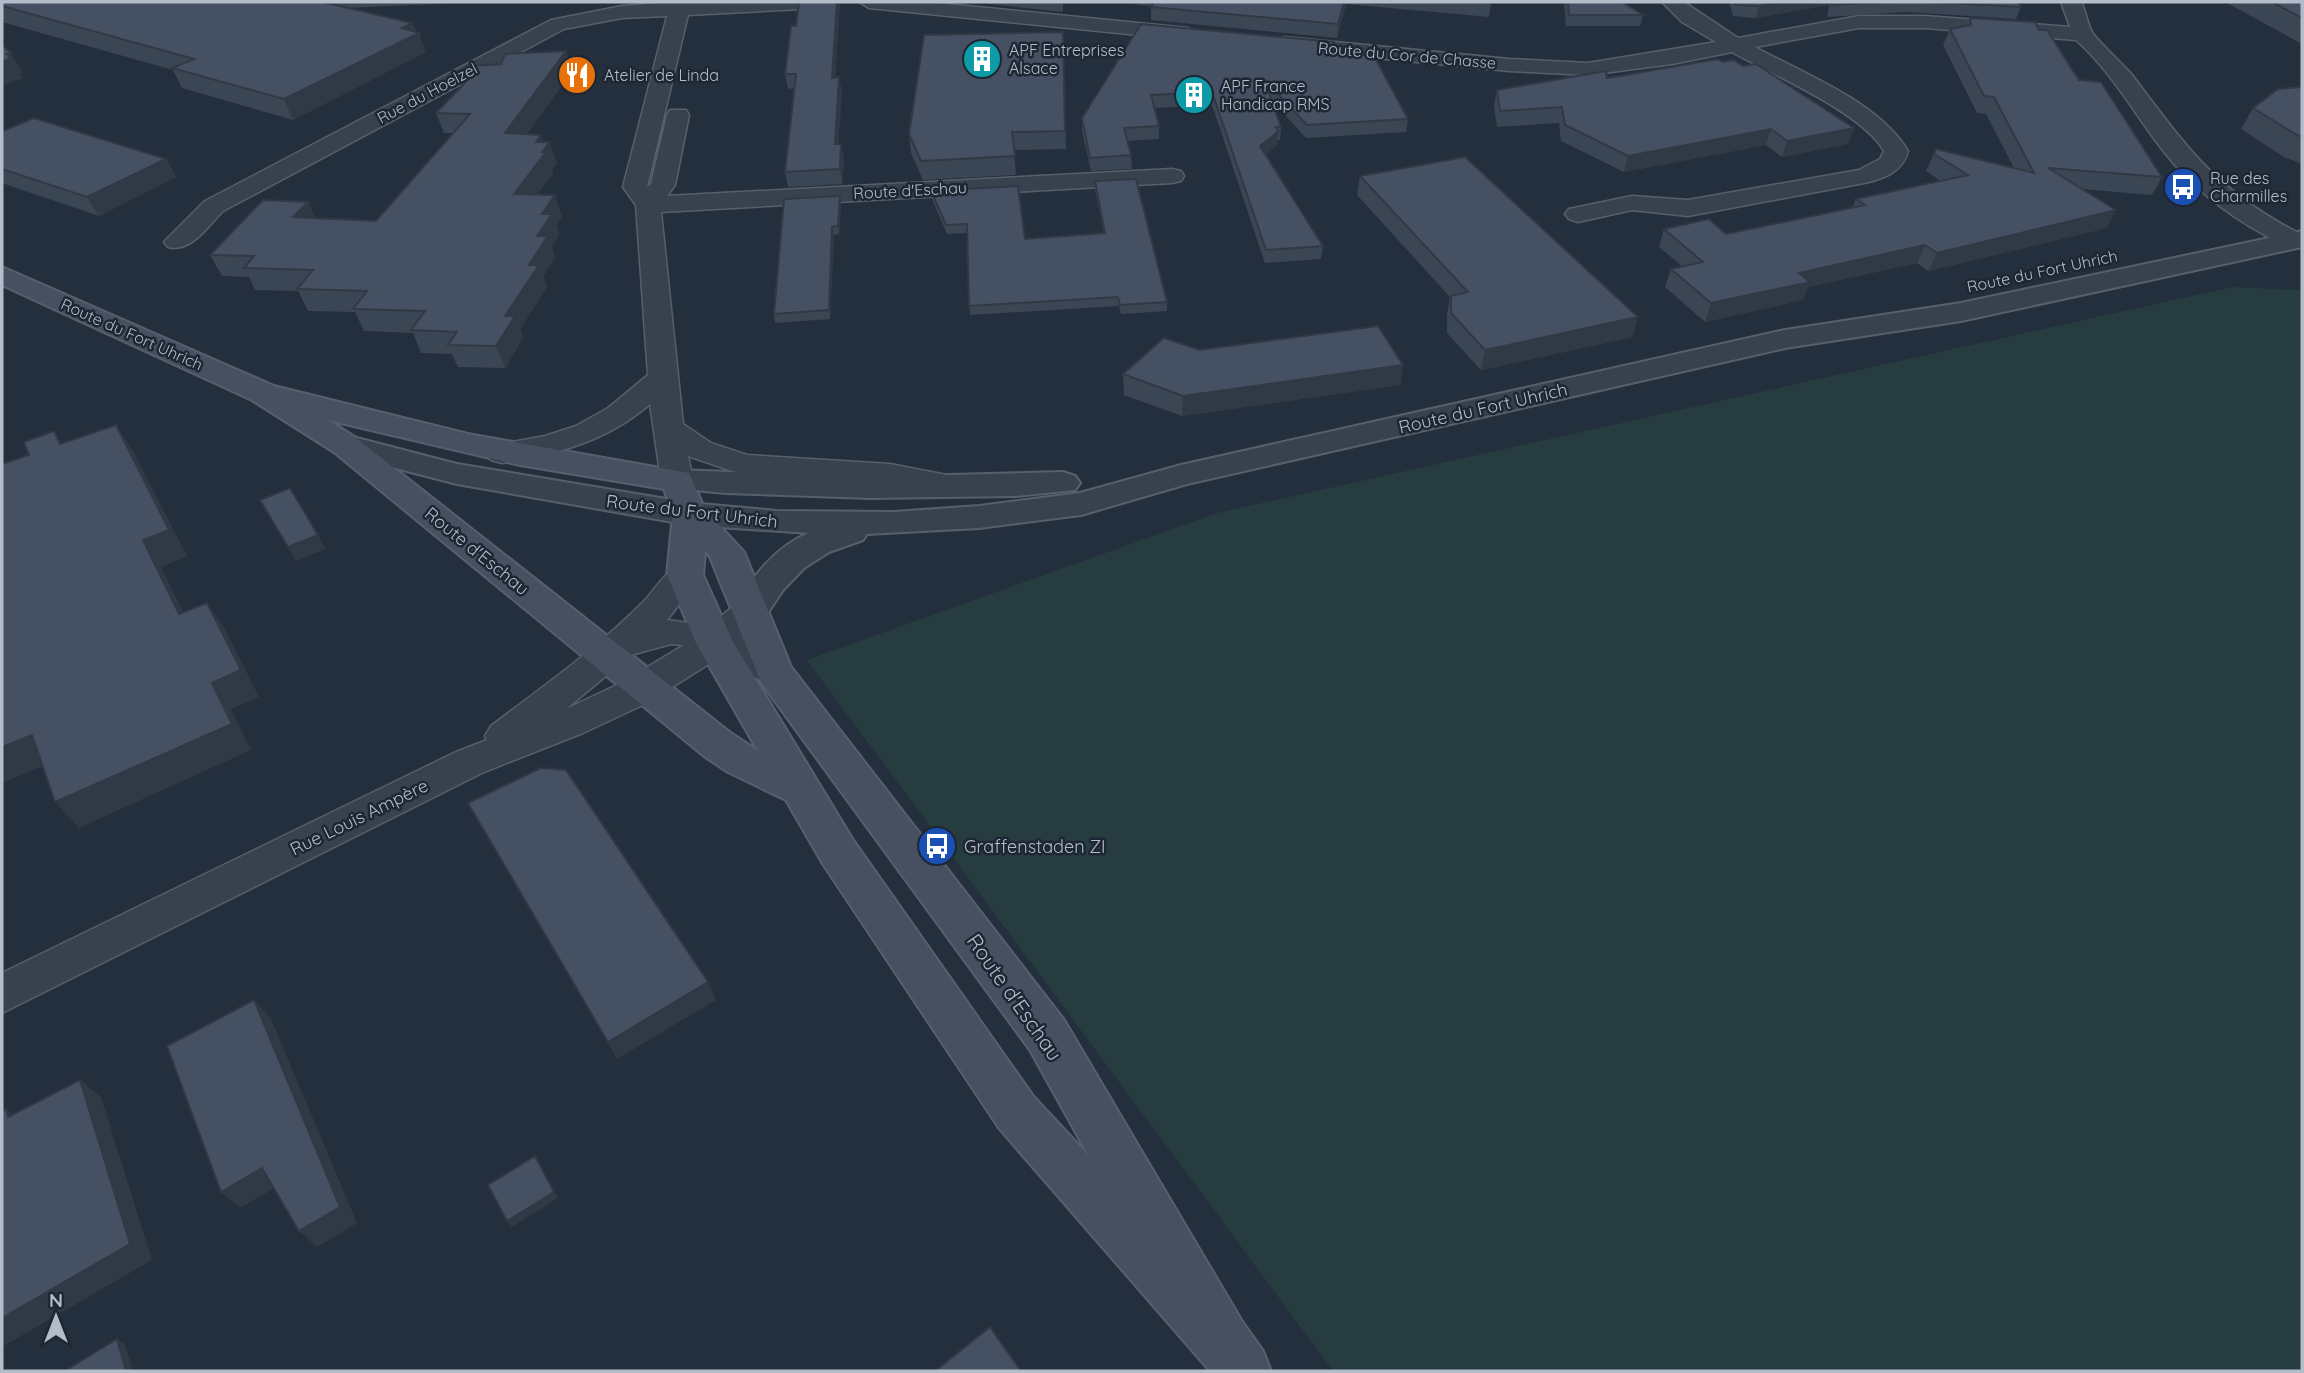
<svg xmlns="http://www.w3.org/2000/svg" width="2304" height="1373" font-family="Quicksand,sans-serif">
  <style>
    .green { fill: #263c3f }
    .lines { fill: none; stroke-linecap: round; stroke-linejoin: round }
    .minor-casing { stroke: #565f6c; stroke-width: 3 }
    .tertiary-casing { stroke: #565f6c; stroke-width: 4 }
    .secondary-casing { stroke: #565f6c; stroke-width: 4 }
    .minor { fill: #38414e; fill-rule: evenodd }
    .tertiary { fill: #38414e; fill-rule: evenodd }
    .secondary { fill: #465061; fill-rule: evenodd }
    .wall { fill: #3b4654 }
    .shaded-wall { fill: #303945 }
    .building { fill: #455162; stroke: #303945; stroke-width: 2 }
    .labels { text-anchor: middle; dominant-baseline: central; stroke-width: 5; stroke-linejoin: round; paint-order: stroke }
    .far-poi-label { font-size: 16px; fill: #b4bcc9; stroke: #1d2633; text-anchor: start }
    .far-street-label { font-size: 16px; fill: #b4bcc9; stroke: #1d2633 }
    .street-label { font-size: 18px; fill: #b4bcc9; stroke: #1d2633 }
    .poi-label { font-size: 18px; fill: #b4bcc9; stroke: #1d2633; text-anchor: start }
    .near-street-label { font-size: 21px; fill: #b4bcc9; stroke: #1d2633 }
  </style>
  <rect width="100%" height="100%" fill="#242f3e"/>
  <path class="green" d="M 2232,287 L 2302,290 L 2302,1371 L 1333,1371 L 807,660 L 1217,513 Z"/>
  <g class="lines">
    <defs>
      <g id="minor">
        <path d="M 671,2 L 830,2 L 820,8 L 688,15 L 647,187 L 651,184 L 667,115 L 670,110 L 686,110 L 689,115 L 675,185 L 667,196 L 1172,169 L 1181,171 L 1184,176 L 1181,181 L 1172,183 L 661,212 L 683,424 L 711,443 L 747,455 L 890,464 L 962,478 L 967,485 L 962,492 L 951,495 L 890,484 L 744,475 L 688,456 L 693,480 L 688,487 L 677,490 L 666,487 L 661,480 L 650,404 C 607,441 558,454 502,463 L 491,460 L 486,453 L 491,446 L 545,436 L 576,426 L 608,408 L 648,375 L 636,205 L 623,187 L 667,16 L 622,18 L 564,29 L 223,211 C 208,226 191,253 168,247 L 164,242 L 205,201 L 551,20 L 622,6 Z"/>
        <path d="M 859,2 L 927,2 L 1188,28 L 1198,34 L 1188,40 L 869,8 Z"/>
        <path d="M 1662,2 L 1684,2 L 1738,38 L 1859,16 L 1925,16 L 2070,27 L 2061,2 L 2081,2 C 2086,11 2087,23 2092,32 C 2096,40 2123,64 2132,75 C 2190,151 2214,189 2302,235 L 2302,247 C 2288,251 2275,241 2263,234 C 2225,213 2192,187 2165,153 C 2135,115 2113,73 2076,40 L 1925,28 L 1859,28 L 1755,47 C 1804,74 1879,102 1908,151 C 1903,172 1883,179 1864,183 L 1688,216 L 1632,210 L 1578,222 L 1569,219 L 1565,214 L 1569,209 L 1632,196 L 1688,200 L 1859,170 L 1880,159 L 1884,151 C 1863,113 1771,74 1732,52 L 1672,64 L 1588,75 L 1509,71 L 1284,49 L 1273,43 L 1284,37 L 1509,59 L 1588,63 L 1716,42 L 1682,22 Z"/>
        <path d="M 685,563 L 697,567 L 702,575 L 667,620 L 710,626 C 727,612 739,596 762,602 L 767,611 L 742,638 L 787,663 L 792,672 L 787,681 C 762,689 742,668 720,657 L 647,703 L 583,733 L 484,772 L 2,1013 L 2,973 L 456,752 L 487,740 L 485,736 L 491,726 C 544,686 599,647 646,599 C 658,585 667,569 685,563 ZM 671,644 L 684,645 L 621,683 L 566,709 L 631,655 Z"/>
      </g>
      <g id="tertiary">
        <path d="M 2302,231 L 2302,247 L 1961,321 L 1785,348 L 1187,484 L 1081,515 L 979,528 L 867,534 L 863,540 L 829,552 L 804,568 L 783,590 L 763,620 L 750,624 L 737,620 L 732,611 C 751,579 774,547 809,533 L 690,525 L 457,484 L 334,452 L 329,445 L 334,438 L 345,435 L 457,464 L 690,503 L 777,511 L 894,512 L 979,506 L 1080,493 L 1181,465 L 1785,330 L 1961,303 Z"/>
        <path d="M 677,470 L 870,477 L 1063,472 L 1075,476 L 1080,483 L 1075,490 L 1015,496 L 870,498 L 725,493 L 665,487 L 660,480 L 665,473 Z"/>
      </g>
      <path id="secondary" d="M 2,267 L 274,386 L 468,434 L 689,473 L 705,510 L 744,552 L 791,667 L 1064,1020 L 1243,1323 L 1263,1351 L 1271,1371 L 1210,1371 L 999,1128 L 823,864 L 786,800 L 728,772 L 704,756 L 334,452 L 252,400 L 2,285 ZM 328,420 L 520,465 L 664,489 L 673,514 L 667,575 L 696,643 L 758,751 L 732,734 L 356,438 ZM 705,550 L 710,557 L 761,682 L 1030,1050 L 1089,1156 L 1033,1096 L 853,840 L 733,642 L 703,575 Z"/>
    </defs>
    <use href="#minor" class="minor-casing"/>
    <use href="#tertiary" class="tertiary-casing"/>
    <use href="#secondary" class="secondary-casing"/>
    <use href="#minor" class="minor"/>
    <use href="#tertiary" class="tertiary"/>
    <use href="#secondary" class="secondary"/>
  </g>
  <g class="wall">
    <path d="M 2,2 L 478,2 L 348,8 L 412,23 L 426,52 L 293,120 L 182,88 L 173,70 L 2,22 Z"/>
    <path d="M 840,2 L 835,77 L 842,92 L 838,144 L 844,159 L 842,184 L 788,187 L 785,172 L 795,88 L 788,89 L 785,74 L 796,26 Z"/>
    <path d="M 971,2 L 1063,2 L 1063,12 Z"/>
    <path d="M 1117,2 L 1491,2 L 1489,17 L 1346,4 L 1337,38 L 1151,20 L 1151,6 Z"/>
    <path d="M 1564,2 L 1622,2 L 1643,15 L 1640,26 L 1566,26 Z"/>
    <path d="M 1729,2 L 2018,2 L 2021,7 L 2016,19 L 1907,12 L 1827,17 L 1829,5 L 1756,18 L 1733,16 Z"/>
    <path d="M 2225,2 L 2302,2 L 2302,44 Z"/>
    <path d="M 1970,18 L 2039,30 L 2079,80 L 2162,177 L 2152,195 L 2082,189 L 2107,228 L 1928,271 L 1917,263 L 1808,287 L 1803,300 L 1705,322 L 1665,287 L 1671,269 L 1682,266 L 1659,247 L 1664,229 L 1726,234 L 1852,208 L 1856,199 L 1941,181 L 1926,171 L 1936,149 L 2014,168 L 1986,114 L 1977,113 L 1943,45 L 1950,29 L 1967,26 Z"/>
    <path d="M 1141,24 L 1333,52 L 1408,119 L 1406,132 L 1306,138 L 1272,101 L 1281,127 L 1280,140 L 1278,140 L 1277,145 L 1265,155 L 1323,246 L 1321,259 L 1265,263 L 1212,105 L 1154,108 L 1159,126 L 1159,139 L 1128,141 L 1131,155 L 1132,169 L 1091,171 L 1082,131 L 1082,118 Z"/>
    <path d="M 1063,32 L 1066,149 L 1014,150 L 1016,175 L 923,180 L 911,153 L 909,134 Z"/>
    <path d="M 566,51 L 572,71 L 527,134 L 544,142 L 557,163 L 552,169 L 553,173 L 537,194 L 562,216 L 556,225 L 559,235 L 552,247 L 555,258 L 543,276 L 547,287 L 520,329 L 523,338 L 505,368 L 458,367 L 452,354 L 421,353 L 413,333 L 364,331 L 355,312 L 308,311 L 298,291 L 255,290 L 249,277 L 222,276 L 210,255 L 308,202 L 315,218 L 376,221 L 453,133 L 444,133 L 436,113 L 501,64 Z"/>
    <path d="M 1723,62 L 1743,66 L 1854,128 L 1848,144 L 1782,157 L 1766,145 L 1624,172 L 1561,141 L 1559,123 L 1497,127 L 1494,106 L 1497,90 L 1607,78 Z"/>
    <path d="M 2302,87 L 2302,164 L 2284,157 L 2241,129 L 2253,108 Z"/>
    <path d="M 2,131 L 166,159 L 176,177 L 99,216 L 2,183 Z"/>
    <path d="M 1360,176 L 1633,337 L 1481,370 L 1447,333 L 1447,315 L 1450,297 L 1357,195 Z"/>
    <path d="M 1095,181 L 1167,302 L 1167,311 L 1121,314 L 1119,306 L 970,315 L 967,233 L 947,234 L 932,199 L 931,191 L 1025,239 L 1104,233 L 1095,190 Z"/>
    <path d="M 841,204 L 839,234 L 834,235 L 830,319 L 775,323 L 774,314 Z"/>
    <path d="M 1200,350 L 1403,365 L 1400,385 L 1182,416 L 1124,395 L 1123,374 Z"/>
  </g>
  <g class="shaded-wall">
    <path d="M 837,2 L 840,2 L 834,92 L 832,78 Z"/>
    <path d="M 1344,2 L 1346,2 L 1337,38 L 1338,24 Z"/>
    <path d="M 1785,2 L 1830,2 L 1829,5 L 1756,18 L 1759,6 Z"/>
    <path d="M 412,23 L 416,34 L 419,33 L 426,52 L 293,120 L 284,99 L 402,28 Z"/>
    <path d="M 566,51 L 572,71 L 513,153 L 505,133 Z"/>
    <path d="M 11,53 L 23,73 L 20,74 L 23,78 L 2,86 L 2,62 L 7,54 Z"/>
    <path d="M 839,77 L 842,92 L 837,159 L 835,144 Z"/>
    <path d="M 1854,128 L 1848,144 L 1782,157 L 1787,141 Z"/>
    <path d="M 1771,129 L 1766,145 L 1624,172 L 1628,156 Z"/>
    <path d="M 1278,132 L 1277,145 L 1259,159 L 1260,146 Z"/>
    <path d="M 541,135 L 545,147 L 550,142 L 557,163 L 552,169 L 553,173 L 522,215 L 514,194 L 536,142 Z"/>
    <path d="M 841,144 L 844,159 L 842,184 L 840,169 Z"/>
    <path d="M 166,159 L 176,177 L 99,216 L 87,197 Z"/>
    <path d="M 555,195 L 562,216 L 556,225 L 559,235 L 552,247 L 555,258 L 543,276 L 547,287 L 520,329 L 523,338 L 505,368 L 496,346 L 505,316 L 529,265 L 537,236 L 542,214 Z"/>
    <path d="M 840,196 L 841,204 L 839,234 L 838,226 Z"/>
    <path d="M 308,202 L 318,223 L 293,217 Z"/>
    <path d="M 2116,210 L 2107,228 L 1928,271 L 1937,253 Z"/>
    <path d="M 832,227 L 834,235 L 830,319 L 829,310 Z"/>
    <path d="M 1925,245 L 1917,263 L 1808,287 L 1803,300 L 1705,322 L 1711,303 L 1799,273 Z"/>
    <path d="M 1638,317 L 1633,337 L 1481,370 L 1485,350 Z"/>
    <path d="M 1403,365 L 1400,385 L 1182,416 L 1183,396 Z"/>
    <path d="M 116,425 L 133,451 L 187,556 L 161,567 L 198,641 L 179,614 L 143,540 Z"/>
    <path d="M 318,535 L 326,549 L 296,561 L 288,547 Z"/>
    <path d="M 207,603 L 225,629 L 259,697 L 231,709 L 251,750 L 79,828 L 55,802 L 212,683 Z"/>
    <path d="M 32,735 L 55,761 L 2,783 L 2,747 Z"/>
    <path d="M 708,982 L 716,1000 L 617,1059 L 608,1042 Z"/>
    <path d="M 254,1000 L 271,1019 L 357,1223 L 317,1247 L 299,1231 Z"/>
    <path d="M 80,1080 L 101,1097 L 152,1260 L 2,1347 L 2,1318 Z"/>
    <path d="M 6,1109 L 29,1126 L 8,1117 Z"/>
    <path d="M 535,1156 L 539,1162 L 558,1198 L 512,1227 L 507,1221 Z"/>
    <path d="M 262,1168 L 280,1185 L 240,1208 L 221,1192 Z"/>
    <path d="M 117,1339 L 125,1344 L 133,1371 L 126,1371 Z"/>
  </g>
  <g class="building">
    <path d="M 2,2 L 323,2 L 412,23 L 402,28 L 419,33 L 284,99 L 172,68 L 194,59 L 2,6 Z"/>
    <path d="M 799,2 L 837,2 L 832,78 L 839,77 L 835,144 L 841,144 L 840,169 L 785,172 L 796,74 L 785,74 L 791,26 L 796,26 Z"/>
    <path d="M 1154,2 L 1344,2 L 1338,24 L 1151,7 Z"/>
    <path d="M 1568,2 L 1622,2 L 1643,15 L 1569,15 Z"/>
    <path d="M 1735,2 L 1785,2 L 1759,6 L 1736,5 Z"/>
    <path d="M 1832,2 L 1892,2 L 1831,5 Z"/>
    <path d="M 1929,2 L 2018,2 L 2021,7 Z"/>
    <path d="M 2272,2 L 2302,2 L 2302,18 Z"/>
    <path d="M 1970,18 L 2035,22 L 2039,30 L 2047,30 L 2079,80 L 2101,82 L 2162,177 L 2048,168 L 2116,210 L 1937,253 L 1925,245 L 1799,273 L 1810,282 L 1711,303 L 1671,269 L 1703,262 L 1664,229 L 1709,219 L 1726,234 L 1865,205 L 1856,199 L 1968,175 L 1934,154 L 1936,149 L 2034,173 L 1994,97 L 1984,96 L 1950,29 L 1971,25 Z"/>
    <path d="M 1141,24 L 1334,42 L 1332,52 L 1374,56 L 1408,119 L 1307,125 L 1264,79 L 1281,127 L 1276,127 L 1278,132 L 1260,146 L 1323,246 L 1266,250 L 1212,92 L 1151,95 L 1159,126 L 1124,128 L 1131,155 L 1090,158 L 1082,118 Z"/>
    <path d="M 1063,32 L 1065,131 L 1012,132 L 1015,156 L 921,161 L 909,134 L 924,35 Z"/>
    <path d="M 2,45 L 11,53 L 7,54 L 11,58 L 2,62 Z"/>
    <path d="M 566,51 L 505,133 L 541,135 L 536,142 L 550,142 L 542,152 L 546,152 L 514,194 L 555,195 L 542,214 L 552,214 L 537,236 L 548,236 L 529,265 L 539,265 L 505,316 L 515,316 L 496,346 L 448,345 L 457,332 L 411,330 L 425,311 L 353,309 L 367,291 L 297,289 L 313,270 L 244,268 L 254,256 L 210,255 L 263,200 L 308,202 L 293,217 L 376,221 L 470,114 L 436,113 L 464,84 L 472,66 L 501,64 L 505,54 Z"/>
    <path d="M 1718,59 L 1723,62 L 1734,60 L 1743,66 L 1756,64 L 1854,128 L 1787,141 L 1771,129 L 1628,156 L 1565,125 L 1562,107 L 1500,111 L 1497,90 L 1606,71 L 1607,78 Z"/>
    <path d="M 2302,87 L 2302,137 L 2297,135 L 2253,108 L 2278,89 Z"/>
    <path d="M 34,118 L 166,159 L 87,197 L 2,169 L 2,131 L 3,131 Z"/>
    <path d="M 1465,157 L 1638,317 L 1485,350 L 1451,313 L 1451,296 L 1468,292 L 1360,176 Z"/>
    <path d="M 1136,179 L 1167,302 L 1120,305 L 1118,297 L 969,306 L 967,224 L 946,225 L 931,191 L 1018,186 L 1025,239 L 1105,233 L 1095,181 Z"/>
    <path d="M 840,196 L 838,226 L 832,227 L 829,310 L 774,314 L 784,199 Z"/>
    <path d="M 1378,326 L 1403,365 L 1183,396 L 1123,374 L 1164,338 L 1200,350 Z"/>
    <path d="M 116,425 L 169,530 L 143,540 L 179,614 L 207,603 L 241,670 L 212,683 L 232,724 L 55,802 L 32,735 L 2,747 L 2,464 L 29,455 L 24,442 L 54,431 L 60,444 Z"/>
    <path d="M 290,488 L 318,535 L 288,547 L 260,500 Z"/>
    <path d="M 541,768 L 566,770 L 708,982 L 608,1042 L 468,803 Z"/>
    <path d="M 254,1000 L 340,1207 L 299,1231 L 262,1168 L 221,1192 L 167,1046 Z"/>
    <path d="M 80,1080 L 130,1244 L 2,1318 L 2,1111 L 6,1109 L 8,1117 Z"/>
    <path d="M 535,1156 L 554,1192 L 507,1221 L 488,1185 Z"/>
    <path d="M 990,1327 L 1021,1371 L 935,1371 Z"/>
    <path d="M 117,1339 L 126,1371 L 68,1371 L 68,1369 Z"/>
  </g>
  <defs>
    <symbol id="building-disc" viewBox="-11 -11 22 22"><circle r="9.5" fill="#0f9aa8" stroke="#1d2633"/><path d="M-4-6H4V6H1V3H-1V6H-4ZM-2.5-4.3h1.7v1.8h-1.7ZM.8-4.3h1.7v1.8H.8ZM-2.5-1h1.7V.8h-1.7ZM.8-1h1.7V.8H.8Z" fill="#fff"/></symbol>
    <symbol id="restaurant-disc" viewBox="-11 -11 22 22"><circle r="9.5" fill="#e8710a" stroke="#1d2633"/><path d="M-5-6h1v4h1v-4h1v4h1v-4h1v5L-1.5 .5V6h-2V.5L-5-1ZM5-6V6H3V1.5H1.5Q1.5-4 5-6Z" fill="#fff"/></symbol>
    <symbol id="bus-disc" viewBox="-11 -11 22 22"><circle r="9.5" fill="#1a4fb4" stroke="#1d2633"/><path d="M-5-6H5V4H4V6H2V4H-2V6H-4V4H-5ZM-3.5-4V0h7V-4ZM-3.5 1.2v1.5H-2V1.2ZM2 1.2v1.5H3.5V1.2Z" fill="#fff"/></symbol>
  </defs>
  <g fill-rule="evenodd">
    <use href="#building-disc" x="960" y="37" width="44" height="44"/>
    <use href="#restaurant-disc" x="555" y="53" width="44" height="44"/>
    <use href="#building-disc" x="1172" y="73" width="44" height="44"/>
    <use href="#bus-disc" x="2161" y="165" width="44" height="44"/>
    <use href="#bus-disc" x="915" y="824" width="44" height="44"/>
  </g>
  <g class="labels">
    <g class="far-poi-label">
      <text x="1009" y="50">APF Entreprises<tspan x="1009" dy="18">Alsace</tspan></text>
      <text x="604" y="75">Atelier de Linda</text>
      <text x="1221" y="86">APF France<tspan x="1221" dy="18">Handicap RMS</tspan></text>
      <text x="2210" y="178">Rue des<tspan x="2210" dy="18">Charmilles</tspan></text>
    </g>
    <g class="far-street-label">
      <text transform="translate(1407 55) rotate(5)">Route du Cor de Chasse</text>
      <text transform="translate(427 93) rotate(-28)">Rue du Hoelzel</text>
      <text transform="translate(910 190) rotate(-3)">Route d'Eschau</text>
      <text transform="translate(2042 271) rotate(-12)">Route du Fort Uhrich</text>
      <text transform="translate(132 334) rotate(24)">Route du Fort Uhrich</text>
    </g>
    <g class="street-label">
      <text transform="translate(1483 408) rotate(-13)">Route du Fort Uhrich</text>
      <text transform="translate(692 511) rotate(7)">Route du Fort Uhrich</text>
      <text transform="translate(477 551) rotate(39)">Route d'Eschau</text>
      <text transform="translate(359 817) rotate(-26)">Rue Louis Ampère</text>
    </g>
    <g class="poi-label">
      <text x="964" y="846">Graffenstaden ZI</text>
    </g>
    <g class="near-street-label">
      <text transform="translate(1015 997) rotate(55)">Route d'Eschau</text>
    </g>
  </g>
  <rect width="2304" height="1373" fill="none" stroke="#b4bcc9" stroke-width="7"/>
  <g transform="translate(56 1317)" stroke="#1d2633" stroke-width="5" paint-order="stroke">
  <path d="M0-5L12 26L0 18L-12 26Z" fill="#b4bcc9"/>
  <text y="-10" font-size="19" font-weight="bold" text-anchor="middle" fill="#b4bcc9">N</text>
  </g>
</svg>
